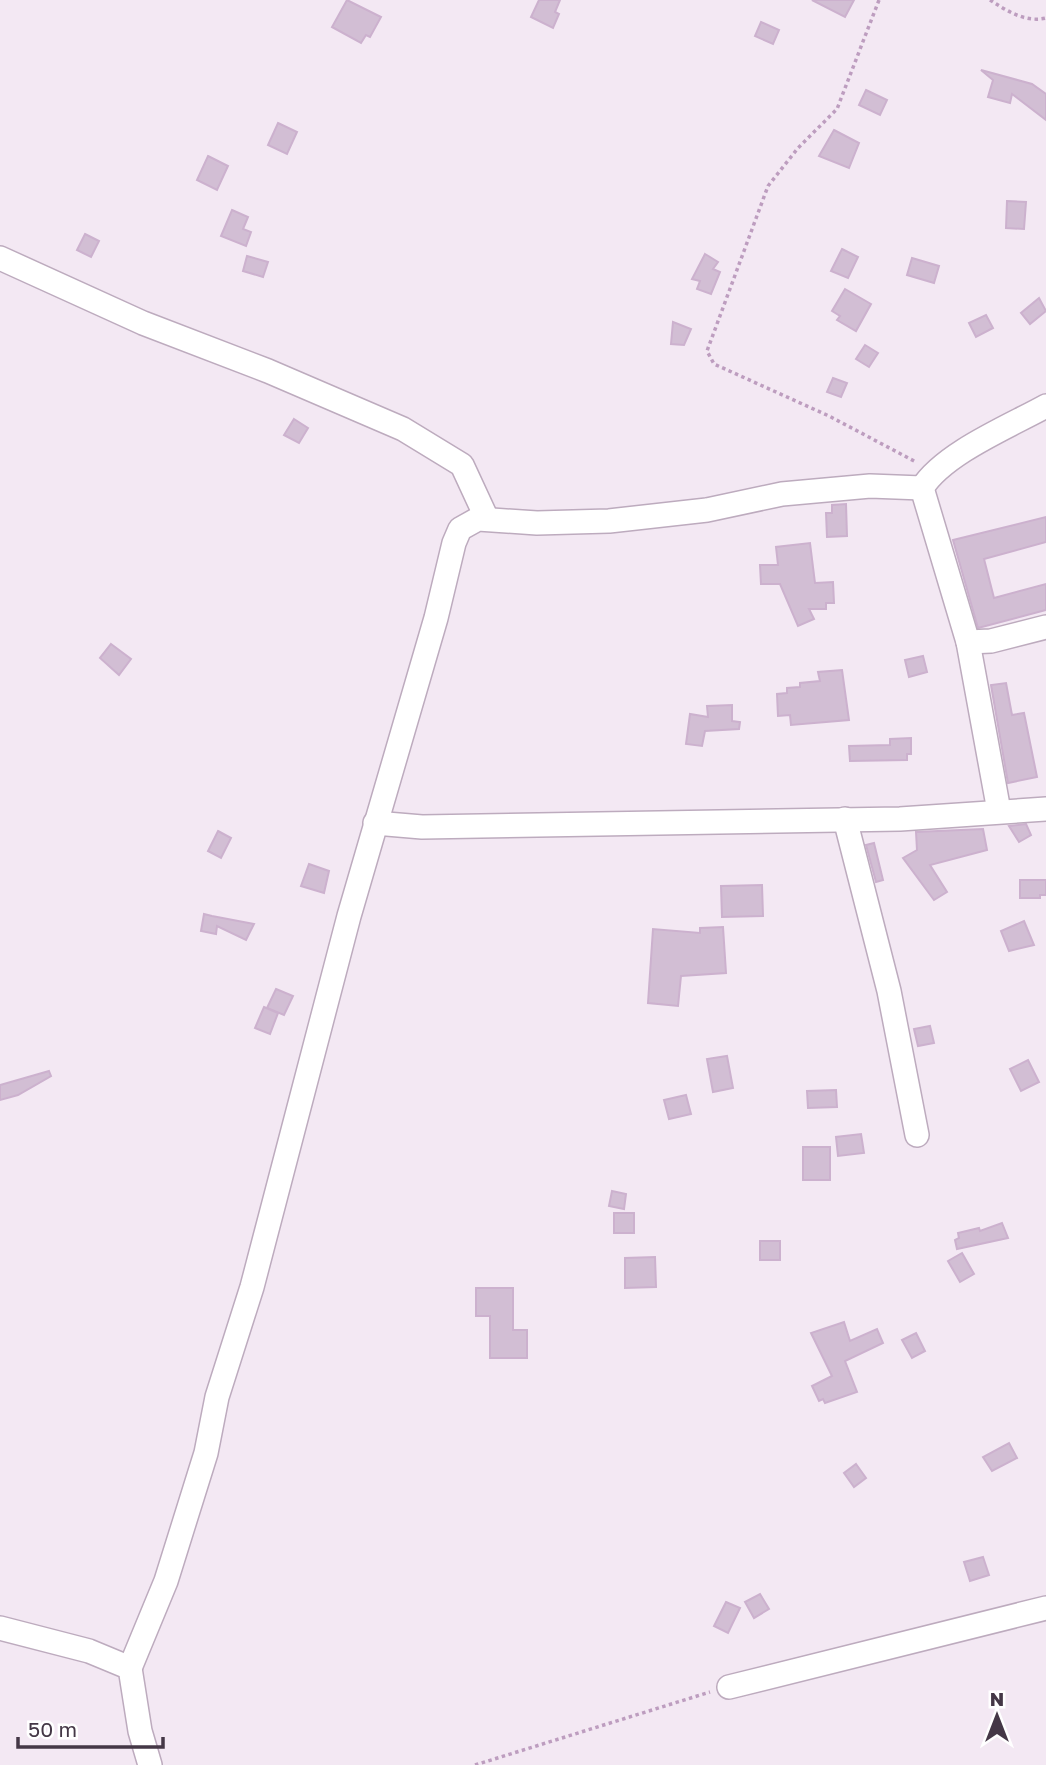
<svg xmlns="http://www.w3.org/2000/svg" width="1046" height="1765" font-family="'Golos Text',sans-serif">
  <style>
    .building { fill: #d2bed4; stroke: #ccb1ce; stroke-width: 2 }
    .lines { fill: none; stroke-linecap: round; stroke-linejoin: round }
    .minor-casing { stroke: #bdabbe; stroke-width: 26 }
    .path { stroke: #bd9dbf; stroke-width: 3.5; stroke-dasharray: 3.5 3.5; stroke-linecap: butt }
    .minor { stroke: #fff; stroke-width: 23 }
  </style>
  <rect width="100%" height="100%" fill="#f3e8f3"/>
  <g class="building">
    <path d="M 347,0 L 381,17 L 370,37 L 366,35 L 361,43 L 332,27 Z"/>
    <path d="M 539,0 L 560,0 L 555,12 L 559,14 L 553,28 L 531,17 Z"/>
    <path d="M 812,0 L 854,0 L 845,17 Z"/>
    <path d="M 761,22 L 779,30 L 773,44 L 755,36 Z"/>
    <path d="M 981,70 L 1032,84 L 1046,94 L 1046,120 L 1012,94 L 1010,103 L 988,97 L 993,80 Z"/>
    <path d="M 866,90 L 887,100 L 880,115 L 859,105 Z"/>
    <path d="M 278,123 L 297,132 L 287,154 L 268,145 Z"/>
    <path d="M 834,130 L 859,143 L 849,168 L 819,156 Z"/>
    <path d="M 208,156 L 228,166 L 217,190 L 197,180 Z"/>
    <path d="M 1007,201 L 1026,202 L 1024,229 L 1006,228 Z"/>
    <path d="M 232,210 L 248,217 L 243,229 L 251,232 L 246,246 L 221,236 Z"/>
    <path d="M 85,234 L 99,241 L 91,257 L 77,250 Z"/>
    <path d="M 842,249 L 858,257 L 848,278 L 831,271 Z"/>
    <path d="M 705,254 L 718,262 L 713,269 L 720,272 L 711,294 L 697,289 L 700,281 L 692,279 Z"/>
    <path d="M 247,256 L 268,262 L 263,277 L 243,271 Z"/>
    <path d="M 912,258 L 939,266 L 934,283 L 907,275 Z"/>
    <path d="M 845,289 L 871,304 L 856,331 L 837,320 L 840,316 L 832,311 Z"/>
    <path d="M 1039,298 L 1046,311 L 1030,324 L 1021,313 Z"/>
    <path d="M 986,315 L 993,328 L 976,337 L 969,323 Z"/>
    <path d="M 673,322 L 691,329 L 684,345 L 671,344 Z"/>
    <path d="M 865,345 L 878,353 L 869,367 L 856,359 Z"/>
    <path d="M 833,378 L 847,383 L 841,397 L 827,392 Z"/>
    <path d="M 294,419 L 308,428 L 299,443 L 284,435 Z"/>
    <path d="M 846,504 L 847,536 L 827,537 L 826,513 L 832,513 L 832,505 Z"/>
    <path d="M 1046,517 L 1046,542 L 984,559 L 994,598 L 1046,584 L 1046,610 L 978,628 L 953,540 Z"/>
    <path d="M 810,543 L 815,583 L 833,582 L 834,603 L 826,603 L 826,609 L 809,609 L 814,619 L 798,626 L 780,584 L 761,584 L 760,565 L 778,565 L 776,547 Z"/>
    <path d="M 111,644 L 131,659 L 119,675 L 100,658 Z"/>
    <path d="M 923,656 L 927,672 L 909,677 L 905,660 Z"/>
    <path d="M 842,670 L 849,720 L 791,725 L 790,715 L 778,716 L 777,694 L 787,693 L 787,688 L 800,687 L 800,683 L 820,681 L 818,672 Z"/>
    <path d="M 1006,683 L 1012,715 L 1024,713 L 1037,777 L 1008,783 L 991,685 Z"/>
    <path d="M 732,705 L 732,721 L 740,722 L 739,729 L 705,731 L 702,746 L 686,744 L 690,714 L 708,717 L 707,706 Z"/>
    <path d="M 911,738 L 911,754 L 907,754 L 907,760 L 850,761 L 849,746 L 890,745 L 890,739 Z"/>
    <path d="M 1026,824 L 1031,835 L 1019,842 L 1009,826 Z"/>
    <path d="M 983,829 L 987,850 L 930,865 L 947,892 L 934,900 L 903,858 L 917,850 L 916,832 Z"/>
    <path d="M 218,831 L 231,838 L 221,858 L 208,851 Z"/>
    <path d="M 874,843 L 883,880 L 876,882 L 866,845 Z"/>
    <path d="M 309,864 L 329,871 L 324,893 L 301,886 Z"/>
    <path d="M 1020,880 L 1046,880 L 1046,895 L 1040,895 L 1040,898 L 1020,898 Z"/>
    <path d="M 762,885 L 763,916 L 722,917 L 721,886 Z"/>
    <path d="M 204,914 L 212,916 L 254,924 L 246,940 L 217,926 L 216,934 L 201,931 Z"/>
    <path d="M 1024,921 L 1034,945 L 1009,951 L 1001,931 Z"/>
    <path d="M 723,927 L 726,973 L 681,976 L 678,1006 L 648,1003 L 653,929 L 700,933 L 700,928 Z"/>
    <path d="M 276,989 L 293,996 L 284,1015 L 267,1008 Z"/>
    <path d="M 264,1007 L 278,1013 L 270,1034 L 255,1028 Z"/>
    <path d="M 930,1026 L 934,1043 L 918,1046 L 914,1029 Z"/>
    <path d="M 727,1056 L 733,1088 L 713,1092 L 707,1059 Z"/>
    <path d="M 1028,1060 L 1039,1082 L 1021,1091 L 1010,1069 Z"/>
    <path d="M 49,1071 L 51,1076 L 18,1095 L 0,1100 L 0,1085 Z"/>
    <path d="M 836,1090 L 837,1107 L 808,1108 L 807,1091 Z"/>
    <path d="M 686,1095 L 691,1114 L 669,1119 L 664,1100 Z"/>
    <path d="M 861,1134 L 864,1153 L 838,1156 L 836,1137 Z"/>
    <rect x="803" y="1147" width="27" height="33"/>
    <path d="M 612,1191 L 626,1194 L 624,1209 L 609,1206 Z"/>
    <rect x="614" y="1213" width="20" height="20"/>
    <path d="M 1002,1223 L 1008,1238 L 957,1249 L 955,1240 L 959,1238 L 958,1233 L 979,1228 L 980,1231 Z"/>
    <rect x="760" y="1241" width="20" height="19"/>
    <path d="M 962,1253 L 974,1274 L 960,1282 L 948,1261 Z"/>
    <path d="M 655,1257 L 656,1287 L 625,1288 L 625,1258 Z"/>
    <path d="M 476,1288 L 513,1288 L 513,1330 L 527,1330 L 527,1358 L 490,1358 L 490,1316 L 476,1316 Z"/>
    <path d="M 844,1322 L 850,1341 L 877,1329 L 883,1343 L 845,1361 L 857,1392 L 825,1403 L 823,1399 L 819,1401 L 812,1386 L 832,1376 L 811,1333 Z"/>
    <path d="M 916,1333 L 925,1351 L 912,1358 L 902,1340 Z"/>
    <path d="M 1009,1443 L 1017,1458 L 992,1471 L 983,1457 Z"/>
    <path d="M 856,1464 L 866,1478 L 854,1487 L 844,1473 Z"/>
    <path d="M 983,1557 L 989,1575 L 970,1581 L 964,1562 Z"/>
    <path d="M 760,1594 L 769,1609 L 754,1618 L 745,1602 Z"/>
    <path d="M 726,1602 L 740,1608 L 728,1633 L 714,1626 Z"/>
  </g>
  <g class="lines">
    <defs>
      <g id="minor">
        <path d="M 0,258 L 143,323 L 268,371 L 403,429 L 462,465 L 487,519"/>
        <path d="M 922,488 L 968,642 L 999,811"/>
        <path d="M 922,488 C 944,453 1010,426 1046,406"/>
        <path d="M 968,642 L 991,641 L 1046,627"/>
        <path d="M 845,819 L 889,991 L 917,1135"/>
        <path d="M 375,823 L 422,827 L 900,819 L 1046,809"/>
        <path d="M 0,1628 L 89,1651 L 130,1668 L 140,1731 L 150,1765"/>
        <path d="M 130,1668 L 166,1581 L 206,1453 L 217,1397 L 252,1287 L 349,916 L 436,618 L 454,543 L 460,529 L 478,519 L 537,523 L 609,521 L 707,510 L 782,494 L 870,486 L 922,488"/>
        <path d="M 729,1687 L 1046,1608"/>
      </g>
    </defs>
    <use href="#minor" class="minor-casing"/>
    <g class="path">
      <path d="M 879,0 L 837,109 L 798,148 L 768,186 L 707,351 L 714,364 L 829,416 L 916,462"/>
      <path d="M 990,0 C 1007,11 1026,23 1046,18"/>
      <path d="M 475,1765 L 710,1692"/>
    </g>
    <use href="#minor" class="minor"/>
  </g>
  <g transform="translate(997 1716)" stroke="#ffffff" stroke-width="5" paint-order="stroke">
  <path d="M0-5L12 26L0 18L-12 26Z" fill="#443746"/>
  <text y="-10" font-size="19" font-weight="bold" text-anchor="middle" fill="#443746">N</text>
  </g>
  <path d="M18 1737v10h145v-10" fill="none" stroke="#443746" stroke-width="3.5"/>
  <text x="28" y="1737" font-size="21" fill="#443746" stroke="#ffffff" stroke-width="5" paint-order="stroke">50 m</text>
</svg>
